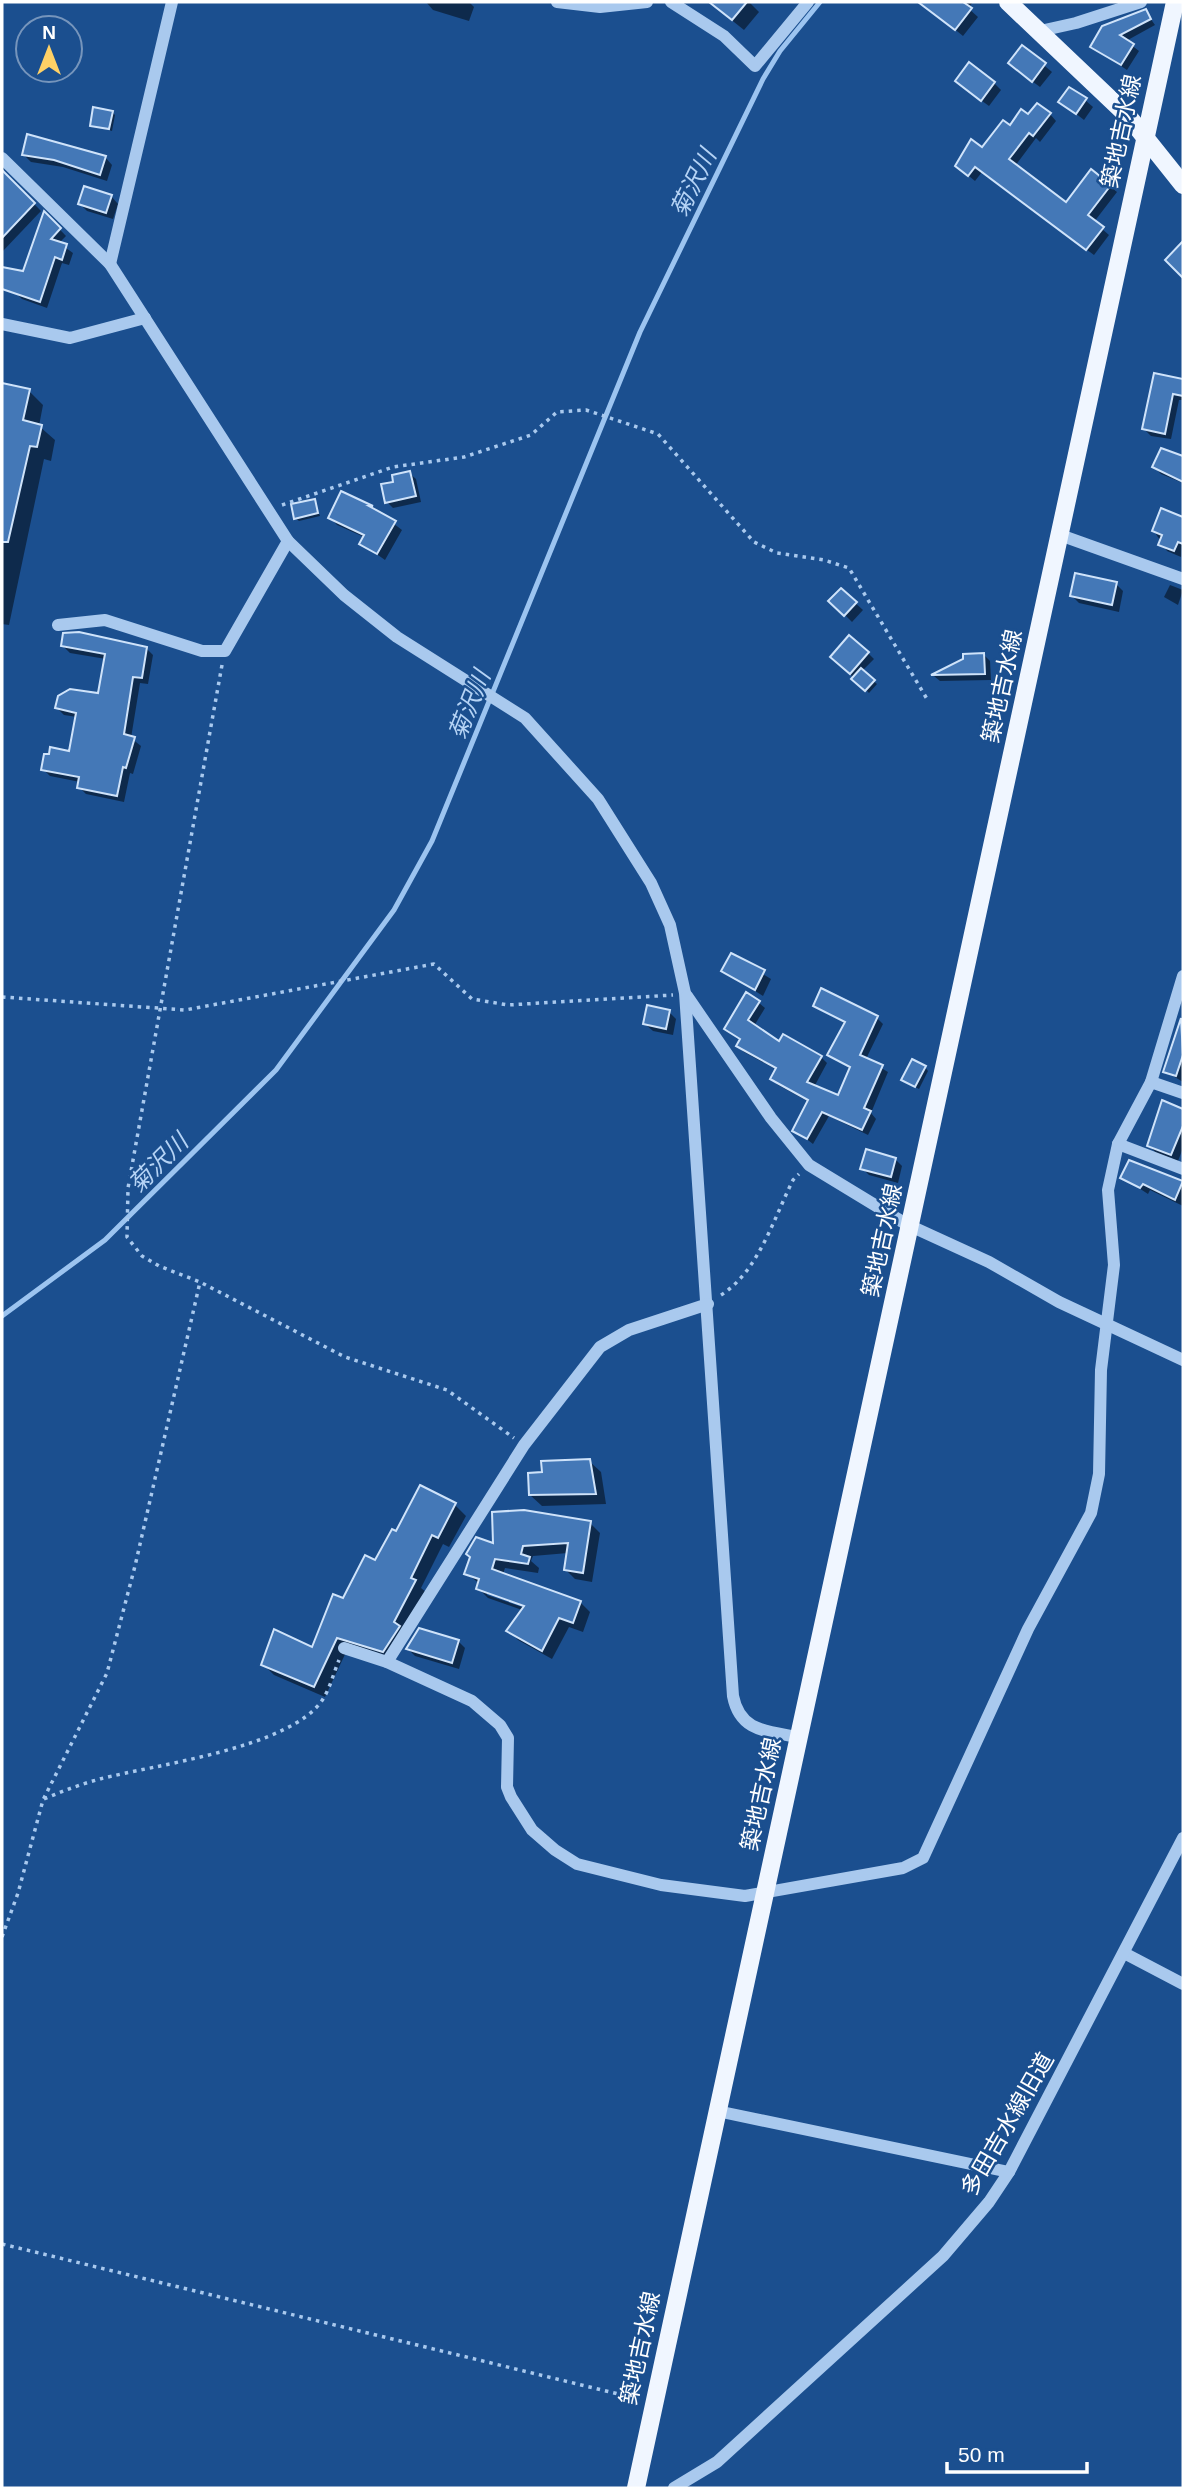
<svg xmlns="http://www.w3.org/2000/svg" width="1185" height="2490" font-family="Arial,'Noto Sans JP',sans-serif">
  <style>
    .shadow { fill: #0007; fill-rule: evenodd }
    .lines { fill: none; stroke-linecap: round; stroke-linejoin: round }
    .stream { stroke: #9cc4f0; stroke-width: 5 }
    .building { fill: #4478b7; stroke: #cfe3fa; stroke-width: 2 }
    .path { stroke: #a9c9ee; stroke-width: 3.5; stroke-dasharray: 3.5 5; stroke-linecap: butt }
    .minor { stroke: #a9c9ee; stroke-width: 12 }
    .major { stroke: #f0f6ff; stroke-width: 18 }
    .labels { text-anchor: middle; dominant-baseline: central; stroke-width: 5; stroke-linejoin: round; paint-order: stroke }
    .street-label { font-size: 23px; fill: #fff; stroke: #1b4f8f }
    .water-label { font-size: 24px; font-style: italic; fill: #b5d3f5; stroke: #1b4f8f }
  </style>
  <rect width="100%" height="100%" fill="#1b4f8f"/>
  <g class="shadow">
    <path d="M 426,2 L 469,2 L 474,7 L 469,21 L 433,10 Z"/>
    <path d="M 709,2 L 749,2 L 759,12 L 744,30 Z"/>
    <path d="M 934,2 L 973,2 L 968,8 L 978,17 L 963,36 L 929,8 Z"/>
    <path d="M 1145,11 L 1155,25 L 1126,41 L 1139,51 L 1127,70 L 1092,47 Z"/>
    <path d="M 1022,47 L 1052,72 L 1040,87 L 1017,70 Z"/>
    <path d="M 994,83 L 1001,90 L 989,106 L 964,88 Z"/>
    <path d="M 1085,100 L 1093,107 L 1084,120 L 1061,102 Z"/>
    <path d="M 112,112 L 115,115 L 112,131 L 92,125 Z"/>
    <path d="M 1050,114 L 1056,121 L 1040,142 L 1036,138 L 1015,166 L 1066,204 L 1110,186 L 1117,192 L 1094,222 L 1109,235 L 1094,255 L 982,172 L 975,181 L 964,172 L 983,150 L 1010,127 L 1029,117 Z"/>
    <path d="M 24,155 L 105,157 L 112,165 L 107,181 L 63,167 L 31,162 Z"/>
    <path d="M 2,171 L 41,211 L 2,252 Z"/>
    <path d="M 111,196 L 118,204 L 113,219 L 87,211 L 80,204 Z"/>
    <path d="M 45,214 L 66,236 L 59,243 L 73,253 L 69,265 L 62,263 L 47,308 L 22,299 L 15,292 Z"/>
    <path d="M 1155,375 L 1183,381 L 1183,400 L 1179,400 L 1171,439 L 1151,436 L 1144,429 Z"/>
    <path d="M 2,385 L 29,391 L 43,405 L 39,426 L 55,440 L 51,461 L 44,459 L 9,625 L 2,624 Z"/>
    <path d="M 1162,450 L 1183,458 L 1183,483 L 1161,474 L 1154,467 Z"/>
    <path d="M 409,473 L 416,479 L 421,502 L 393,508 L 387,502 Z"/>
    <path d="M 342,493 L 372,507 L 402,530 L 385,560 L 361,543 L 364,537 L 337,525 L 330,517 Z"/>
    <path d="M 314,501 L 320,516 L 299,521 L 295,518 Z"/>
    <path d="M 1162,510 L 1183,519 L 1181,557 L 1167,551 L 1154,531 Z"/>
    <path d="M 1116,584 L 1123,591 L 1119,612 L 1079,603 L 1072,596 Z"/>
    <path d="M 1170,585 L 1183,590 L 1178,605 L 1164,597 Z"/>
    <path d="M 841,590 L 863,610 L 852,622 L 831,601 Z"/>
    <path d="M 63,646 L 146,648 L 153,655 L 148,684 L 140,683 L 131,738 L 141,746 L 133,774 L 130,773 L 124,802 L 86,794 L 79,787 L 80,782 L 50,776 L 43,769 L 70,753 L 77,717 L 64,715 L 57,708 L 99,695 L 106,659 L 70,653 Z"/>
    <path d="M 868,653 L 874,659 L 862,671 L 877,684 L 869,693 L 838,662 Z"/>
    <path d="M 984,655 L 990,661 L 991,680 L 940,681 L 934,676 Z"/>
    <path d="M 732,955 L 771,979 L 763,996 L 724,971 Z"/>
    <path d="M 758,1002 L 765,1008 L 754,1026 L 779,1043 L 821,1057 L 827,1063 L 814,1087 L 836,1098 L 851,1069 L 830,1055 L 846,1024 L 815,1006 L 877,1018 L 883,1024 L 866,1059 L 888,1072 L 871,1113 L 876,1119 L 868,1135 L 829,1116 L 813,1144 L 795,1130 L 809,1102 L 778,1085 L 772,1079 L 777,1070 L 744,1052 L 738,1046 L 741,1040 L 726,1028 Z"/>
    <path d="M 669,1012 L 676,1019 L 673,1035 L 653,1031 L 645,1024 Z"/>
    <path d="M 1177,1035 L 1183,1037 L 1183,1082 L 1165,1071 Z"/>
    <path d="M 925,1067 L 928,1071 L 919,1089 L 906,1082 Z"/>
    <path d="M 1163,1102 L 1183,1111 L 1183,1148 L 1178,1161 L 1156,1153 L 1149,1145 Z"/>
    <path d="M 895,1159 L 902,1166 L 898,1183 L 869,1175 L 862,1168 Z"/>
    <path d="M 1141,1164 L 1183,1183 L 1183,1206 L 1150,1190 L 1148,1194 L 1122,1177 Z"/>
    <path d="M 589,1461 L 601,1472 L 606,1504 L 542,1506 L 530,1495 Z"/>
    <path d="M 421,1487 L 455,1505 L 466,1516 L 449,1547 L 443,1544 L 421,1588 L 426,1592 L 394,1661 L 348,1648 L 325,1697 L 274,1675 L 263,1664 L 313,1650 L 344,1601 L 397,1533 Z"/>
    <path d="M 590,1523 L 600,1533 L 592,1582 L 575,1579 L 565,1569 L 568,1553 L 533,1556 L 531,1561 L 539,1568 L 538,1573 L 505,1568 L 503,1574 L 580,1602 L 590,1612 L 583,1632 L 569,1627 L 552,1659 L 518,1640 L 509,1630 L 522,1610 L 488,1598 L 478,1588 L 480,1584 L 466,1573 L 494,1546 ZM 487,1591 L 532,1607 L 531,1610 L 487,1595 Z"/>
    <path d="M 458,1641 L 465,1648 L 459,1669 L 415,1656 L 408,1649 Z"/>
  </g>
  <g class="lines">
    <path class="stream" d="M 2,1316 L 105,1240 L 276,1070 L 394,910 L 432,841 L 640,332 L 763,79 L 780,51 L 820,2"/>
  </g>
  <g class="building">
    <path d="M 709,2 L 747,2 L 732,20 Z"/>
    <path d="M 918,2 L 963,2 L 972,8 L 955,30 Z"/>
    <path d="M 1146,9 L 1151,19 L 1120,35 L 1134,44 L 1121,65 L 1090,47 L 1102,26 Z"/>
    <path d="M 1022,45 L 1046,63 L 1032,82 L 1008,63 Z"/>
    <path d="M 969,62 L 995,82 L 981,101 L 955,81 Z"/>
    <path d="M 1069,87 L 1087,98 L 1076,114 L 1058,102 Z"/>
    <path d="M 1037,103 L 1051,113 L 1033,136 L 1029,133 L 1009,159 L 1066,202 L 1091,169 L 1111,185 L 1088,215 L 1104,227 L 1086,250 L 975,167 L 968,176 L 955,166 L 971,139 L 982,147 L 1003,120 L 1010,125 L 1021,109 L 1028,114 Z"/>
    <path d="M 93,107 L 113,111 L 109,129 L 90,126 Z"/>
    <path d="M 27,134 L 106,156 L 100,175 L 54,160 L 22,155 Z"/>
    <path d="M 2,170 L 35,203 L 2,238 Z"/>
    <path d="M 84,186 L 112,195 L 106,213 L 78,204 Z"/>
    <path d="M 44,211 L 61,228 L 51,239 L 67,244 L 62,260 L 55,257 L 40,302 L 2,289 L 2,267 L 23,271 Z"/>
    <path d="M 1183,241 L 1183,278 L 1165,260 Z"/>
    <path d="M 1154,373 L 1183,379 L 1183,396 L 1173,394 L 1165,434 L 1142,429 Z"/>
    <path d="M 2,383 L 30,389 L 23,420 L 42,425 L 37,447 L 30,446 L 8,542 L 2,542 Z"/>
    <path d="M 1161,448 L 1183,456 L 1183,482 L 1152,467 Z"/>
    <path d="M 410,471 L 416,496 L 385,503 L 381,484 L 393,482 L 392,475 Z"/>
    <path d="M 341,491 L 373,506 L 369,506 L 396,521 L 377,554 L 359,544 L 364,535 L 328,518 Z"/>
    <path d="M 315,499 L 318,513 L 294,519 L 291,504 Z"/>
    <path d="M 1161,508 L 1183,517 L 1183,544 L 1178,542 L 1174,551 L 1158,545 L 1162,535 L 1152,531 Z"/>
    <path d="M 1075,573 L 1117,582 L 1112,605 L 1070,596 Z"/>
    <path d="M 841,588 L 857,602 L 844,616 L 828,601 Z"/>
    <path d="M 79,632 L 147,647 L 142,678 L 133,677 L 124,734 L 135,737 L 126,768 L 123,767 L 117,796 L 77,788 L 79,777 L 41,770 L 44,754 L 49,754 L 50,747 L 69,751 L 76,713 L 55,708 L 58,696 L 70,689 L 98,693 L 105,654 L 61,646 L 63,633 Z"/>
    <path d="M 849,635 L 869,652 L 850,674 L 830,657 Z"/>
    <path d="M 984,653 L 985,674 L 931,675 L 963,659 L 963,654 Z"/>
    <path d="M 861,668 L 875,680 L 865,691 L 851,679 Z"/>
    <path d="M 731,953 L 765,970 L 755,990 L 721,971 Z"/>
    <path d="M 821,988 L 878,1016 L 860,1055 L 883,1065 L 864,1108 L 871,1111 L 862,1130 L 822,1112 L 807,1139 L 792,1131 L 808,1100 L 770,1079 L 776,1068 L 736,1046 L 740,1039 L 724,1029 L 746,992 L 760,1001 L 748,1020 L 779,1041 L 783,1034 L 822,1056 L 807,1082 L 838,1095 L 850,1067 L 827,1055 L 845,1022 L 813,1006 Z"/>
    <path d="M 647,1005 L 670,1010 L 666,1029 L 643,1024 Z"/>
    <path d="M 1181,1018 L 1183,1055 L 1176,1076 L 1163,1072 Z"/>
    <path d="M 912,1059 L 926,1066 L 915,1087 L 901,1080 Z"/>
    <path d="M 1162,1100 L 1183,1109 L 1183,1126 L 1171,1155 L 1147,1146 Z"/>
    <path d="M 866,1149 L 896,1158 L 891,1177 L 860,1169 Z"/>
    <path d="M 1129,1160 L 1183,1181 L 1175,1200 L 1143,1184 L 1140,1188 L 1120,1178 Z"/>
    <path d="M 590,1459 L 596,1494 L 529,1495 L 528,1473 L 542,1472 L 541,1461 Z"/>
    <path d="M 420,1485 L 456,1503 L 438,1538 L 432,1535 L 411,1578 L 416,1580 L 394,1622 L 400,1626 L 383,1652 L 337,1638 L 314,1687 L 261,1665 L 274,1629 L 312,1647 L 333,1594 L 343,1598 L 365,1555 L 375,1560 L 392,1529 L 396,1531 Z"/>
    <path d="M 524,1510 L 591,1521 L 583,1573 L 564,1570 L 568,1543 L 523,1546 L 521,1554 L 530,1557 L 528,1564 L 495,1559 L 492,1569 L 581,1601 L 573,1623 L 559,1618 L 542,1651 L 506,1631 L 524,1606 L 476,1589 L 479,1579 L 464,1574 L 470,1557 L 466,1554 L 476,1537 L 493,1543 L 492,1512 Z"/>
    <path d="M 419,1628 L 459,1640 L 452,1663 L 406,1649 Z"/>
  </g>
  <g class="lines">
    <g class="path">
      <path d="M 282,505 L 393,467 L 464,457 L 531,435 L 557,412 L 586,410 L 658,434 L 754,542 L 777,553 L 824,560 L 849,568 L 927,699"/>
      <path d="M 222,665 L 128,1188 L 127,1237 L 142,1256 L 159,1266 L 200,1282 L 345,1357 L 447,1390 L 514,1438"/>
      <path d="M 2,997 L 185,1010 L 434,964 L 472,999 L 508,1005 L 673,995"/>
      <path d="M 721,1295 C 758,1272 774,1218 793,1180 L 799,1174"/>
      <path d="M 44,1799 C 63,1791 81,1784 100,1779 C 153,1765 292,1748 323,1699 C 330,1688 334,1672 339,1660"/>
      <path d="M 2,1937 L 18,1893 L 43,1800 L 107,1673 L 135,1566 L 200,1282"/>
      <path d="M 2,2244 L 639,2399"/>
    </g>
    <g class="minor">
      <path d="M 557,2 L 600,7 L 647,2"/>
      <path d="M 671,2 L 724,36 L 755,66 L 808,2"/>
      <path d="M 1040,31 L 1076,23 L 1141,2"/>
      <path d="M 2,158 L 110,264 L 288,541 L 344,595 L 397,637 L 525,718 L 598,799 L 651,883 L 670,925 L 685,993 L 733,1696 C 740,1732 767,1731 798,1737"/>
      <path d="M 110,264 L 172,2"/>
      <path d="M 2,324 L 70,338 L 145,318"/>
      <path d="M 1060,535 L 1183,579"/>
      <path d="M 58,625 L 105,620 L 202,651 L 225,651 L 288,541"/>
      <path d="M 687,996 L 771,1118 L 809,1165 L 906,1224 L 989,1262 L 1059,1302 L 1183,1360"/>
      <path d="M 1151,1082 L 1183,1093"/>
      <path d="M 1118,1144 L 1183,1169"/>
      <path d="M 344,1648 L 387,1662 L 472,1701 L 500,1725 L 508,1738 L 507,1787 L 511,1797 L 532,1830 L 555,1850 L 577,1864 L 661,1885 L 745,1896 L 903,1868 L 923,1858 L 1028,1629 L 1091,1513 L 1099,1474 L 1101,1370 L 1114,1265 L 1108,1190 L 1118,1144 L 1151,1082 L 1183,976"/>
      <path d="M 387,1662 L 524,1445 L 600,1347 L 629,1330 L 708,1304"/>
      <path d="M 1124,1953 L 1183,1984"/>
      <path d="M 717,2111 L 1009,2172"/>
      <path d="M 674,2488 L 717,2462 L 943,2256 L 989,2202 L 1009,2172 L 1183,1838"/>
    </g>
    <g class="major">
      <path d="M 1008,2 L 1128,116 L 1183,185"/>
      <path d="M 636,2488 L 1175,2"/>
    </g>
  </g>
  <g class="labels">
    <g class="street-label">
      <text transform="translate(1121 131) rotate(-78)">築地吉水線</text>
      <text transform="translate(1002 686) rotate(-78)">築地吉水線</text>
      <text transform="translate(882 1240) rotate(-78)">築地吉水線</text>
      <text transform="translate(761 1794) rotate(-78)">築地吉水線</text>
      <text transform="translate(1007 2124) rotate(-60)">多田吉水線旧道</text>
      <text transform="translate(640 2348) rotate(-78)">築地吉水線</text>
    </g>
    <g class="water-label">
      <text transform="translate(693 183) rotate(-64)">菊沢川</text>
      <text transform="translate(469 705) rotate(-68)">菊沢川</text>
      <text transform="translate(158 1163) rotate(-45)">菊沢川</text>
    </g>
  </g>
  <rect width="1185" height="2490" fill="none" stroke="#ffffff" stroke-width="7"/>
  <g transform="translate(49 49)"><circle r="33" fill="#1b4f8f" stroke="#7695bc" stroke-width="2"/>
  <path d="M0-5L12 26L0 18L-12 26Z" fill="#ffd166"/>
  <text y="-10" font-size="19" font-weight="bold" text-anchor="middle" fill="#ffffff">N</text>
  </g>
  <path d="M947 2462v10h140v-10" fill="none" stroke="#ffffff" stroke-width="3.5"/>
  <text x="958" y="2462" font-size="21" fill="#ffffff" stroke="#1b4f8f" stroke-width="5" paint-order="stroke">50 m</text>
</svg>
